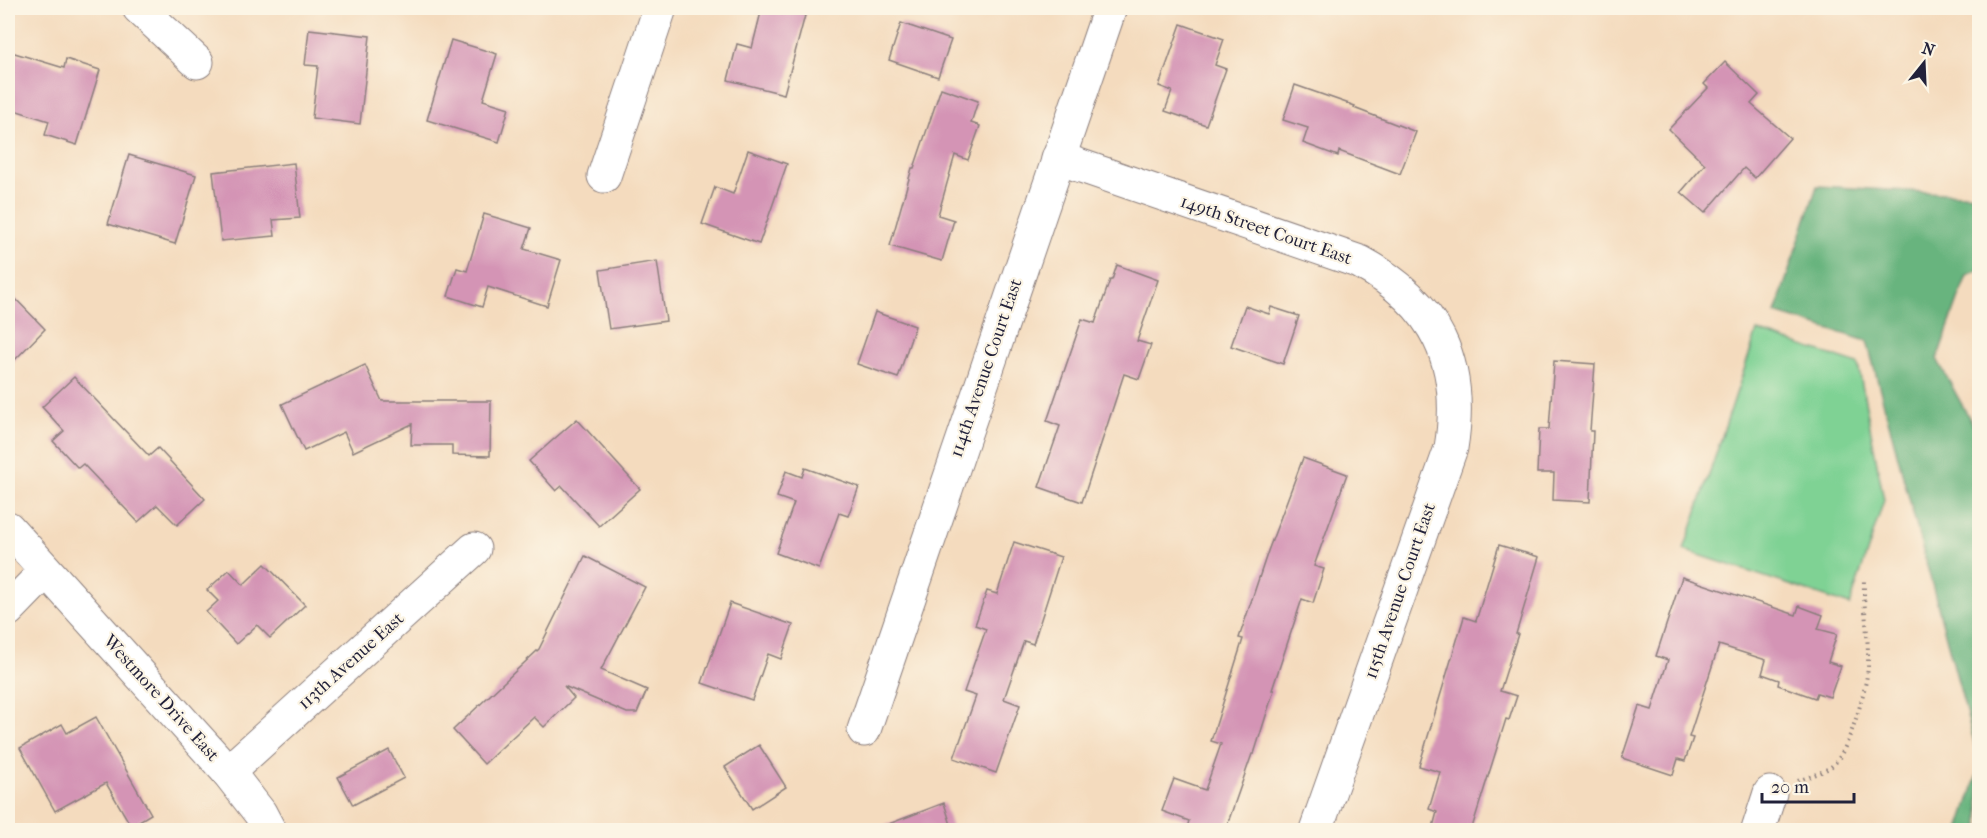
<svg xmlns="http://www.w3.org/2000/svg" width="1987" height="838" font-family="'IM FELL French Canon',serif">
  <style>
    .green { fill: #7fd294; stroke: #507a68; stroke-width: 1.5 }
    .forest { fill: #67b47e; stroke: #446b5c; stroke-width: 1.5 }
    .building { fill: #d494b5 }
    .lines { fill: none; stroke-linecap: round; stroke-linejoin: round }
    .street-casing { stroke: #8b7e7c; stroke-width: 35 }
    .path { stroke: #8b7e7c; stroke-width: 4; stroke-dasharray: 1.5 4.5; stroke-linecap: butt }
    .street { stroke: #fff; stroke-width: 33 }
    .labels { text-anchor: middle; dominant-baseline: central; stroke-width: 4.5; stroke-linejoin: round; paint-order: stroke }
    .street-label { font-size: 18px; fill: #22223b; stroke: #fcf5e5 }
  </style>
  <rect width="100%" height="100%" fill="#fcf5e5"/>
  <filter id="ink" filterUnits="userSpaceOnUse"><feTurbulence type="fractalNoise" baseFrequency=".0167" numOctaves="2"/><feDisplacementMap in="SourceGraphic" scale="12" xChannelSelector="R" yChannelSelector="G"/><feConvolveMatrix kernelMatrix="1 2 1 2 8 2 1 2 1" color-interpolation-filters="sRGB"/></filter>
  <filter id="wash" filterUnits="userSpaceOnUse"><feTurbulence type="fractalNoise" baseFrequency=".008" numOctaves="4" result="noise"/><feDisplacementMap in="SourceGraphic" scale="24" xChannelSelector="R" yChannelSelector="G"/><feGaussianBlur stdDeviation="1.35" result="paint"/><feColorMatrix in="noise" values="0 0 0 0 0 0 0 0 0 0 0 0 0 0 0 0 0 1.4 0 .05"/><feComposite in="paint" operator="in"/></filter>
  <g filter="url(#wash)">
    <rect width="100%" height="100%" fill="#f4dbbe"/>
    <path class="green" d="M 1757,331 L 1858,364 L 1884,500 L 1850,605 L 1684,550 Z"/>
    <g class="forest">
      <path d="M 1817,186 L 1979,195 L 1979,270 L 1967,275 L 1937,359 L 1979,436 L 1979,760 L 1867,341 L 1775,313 Z"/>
      <path d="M 1979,769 L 1979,830 L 1959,830 Z"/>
    </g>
    <g id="blocks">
      <g class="building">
        <path d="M 762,8 L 807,8 L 784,94 L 728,80 L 737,44 L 752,48 Z"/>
        <path d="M 901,23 L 951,40 L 938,77 L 889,60 Z"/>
        <path d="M 1181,24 L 1224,39 L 1215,65 L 1226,69 L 1206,125 L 1165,111 L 1172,91 L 1159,86 Z"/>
        <path d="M 309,29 L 370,36 L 360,124 L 312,118 L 318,66 L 305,65 Z"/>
        <path d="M 451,40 L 497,54 L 483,100 L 509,108 L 499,142 L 427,120 Z"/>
        <path d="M 8,51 L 64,68 L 66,59 L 100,70 L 77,145 L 45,135 L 49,121 L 8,108 Z"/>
        <path d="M 1725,62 L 1759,95 L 1751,104 L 1790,138 L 1755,178 L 1744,168 L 1705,213 L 1681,192 L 1705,164 L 1669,129 L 1708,88 L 1704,84 Z"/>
        <path d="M 1295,85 L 1355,106 L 1354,108 L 1416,132 L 1400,174 L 1339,151 L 1338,156 L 1303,143 L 1308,128 L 1283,120 Z"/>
        <path d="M 941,88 L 978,101 L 971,123 L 980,126 L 968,160 L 955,155 L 938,215 L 954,220 L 942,261 L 890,246 L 912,168 L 914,168 Z"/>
        <path d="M 748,150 L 787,164 L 759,244 L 702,224 L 715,187 L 733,194 Z"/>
        <path d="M 129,155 L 196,175 L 175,244 L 108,224 Z"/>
        <path d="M 294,163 L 300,218 L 273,220 L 275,236 L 221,241 L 213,172 Z"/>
        <path d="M 484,214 L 531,228 L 524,249 L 561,260 L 547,306 L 488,287 L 482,307 L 448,296 L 457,268 L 467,271 Z"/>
        <path d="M 657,261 L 666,321 L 609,329 L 600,270 Z"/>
        <path d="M 1117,265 L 1158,280 L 1137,341 L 1151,345 L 1139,379 L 1124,374 L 1082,502 L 1039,487 L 1060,426 L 1047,421 L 1082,319 L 1095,323 L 1110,280 L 1112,280 Z"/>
        <path d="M 8,291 L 45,329 L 8,367 Z"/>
        <path d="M 1245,306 L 1269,314 L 1271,307 L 1299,316 L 1283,364 L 1231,346 Z"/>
        <path d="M 875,312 L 915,326 L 898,378 L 857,364 Z"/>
        <path d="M 1554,361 L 1595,364 L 1590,431 L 1593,431 L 1590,502 L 1553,500 L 1554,473 L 1537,473 L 1539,429 L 1549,429 Z"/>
        <path d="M 365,365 L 382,401 L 491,401 L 490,456 L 452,455 L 452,445 L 411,445 L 412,424 L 353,452 L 344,432 L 304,451 L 282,404 Z"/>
        <path d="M 74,377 L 149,456 L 158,448 L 205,499 L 177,525 L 157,505 L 138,522 L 83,464 L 78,468 L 53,441 L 64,431 L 42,407 Z"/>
        <path d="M 577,419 L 640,489 L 599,526 L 562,486 L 556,491 L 529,461 Z"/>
        <path d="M 1303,458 L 1347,474 L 1314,566 L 1324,569 L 1313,603 L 1302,599 L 1272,690 L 1274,690 L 1254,754 L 1252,754 L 1225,831 L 1186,831 L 1189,821 L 1162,811 L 1174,779 L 1205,790 L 1221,744 L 1211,741 L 1243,639 L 1239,638 L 1268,551 Z"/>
        <path d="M 805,468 L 859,487 L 848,516 L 839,513 L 819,569 L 776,553 L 794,503 L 777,497 L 786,471 L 802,477 Z"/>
        <path d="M 1014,542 L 1061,557 L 1033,644 L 1024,641 L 1004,699 L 1020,705 L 996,773 L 954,758 L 976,696 L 964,692 L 986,629 L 975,625 L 987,591 L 997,594 Z"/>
        <path d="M 1499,545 L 1539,557 L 1516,634 L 1518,634 L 1500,691 L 1517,696 L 1509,720 L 1506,719 L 1471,831 L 1432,831 L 1437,812 L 1429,809 L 1440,772 L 1419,766 L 1464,617 L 1476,621 Z"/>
        <path d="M 585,556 L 645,587 L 601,670 L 647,690 L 637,713 L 627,713 L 564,686 L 574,698 L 544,727 L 534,717 L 484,764 L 453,730 L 539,649 Z"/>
        <path d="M 265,564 L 305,605 L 270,638 L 257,625 L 236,644 L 206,612 L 218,601 L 207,590 L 229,570 L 243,585 Z"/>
        <path d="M 1682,577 L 1796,615 L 1799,606 L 1823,615 L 1818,629 L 1837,634 L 1828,662 L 1841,666 L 1830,697 L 1817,693 L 1815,698 L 1778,685 L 1779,680 L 1762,674 L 1766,660 L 1719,645 L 1689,737 L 1693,738 L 1685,761 L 1678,759 L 1673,775 L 1622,758 L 1639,706 L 1652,710 L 1668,660 L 1656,656 Z"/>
        <path d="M 730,603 L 793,625 L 781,659 L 768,654 L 752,700 L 702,683 Z"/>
        <path d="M 96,717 L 151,814 L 131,826 L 106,783 L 55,811 L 20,748 L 62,724 L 67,733 Z"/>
        <path d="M 759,745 L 786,787 L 752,809 L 725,767 Z"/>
        <path d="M 389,750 L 404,778 L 353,805 L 338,777 Z"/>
        <path d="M 944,803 L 953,831 L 878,831 L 878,828 Z"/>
      </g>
    </g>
  </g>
  <g filter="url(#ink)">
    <use href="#blocks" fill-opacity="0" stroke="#8b7e7c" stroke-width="1.5"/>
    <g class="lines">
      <defs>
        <g id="street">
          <path d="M 139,8 L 197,62"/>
          <path d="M 1058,158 L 1360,262 C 1436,303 1465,363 1451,448 L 1316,830"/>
          <path d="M 604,176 L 660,8"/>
          <path d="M 8,528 L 228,772 L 260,813 L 269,830"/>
          <path d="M 8,610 L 46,571"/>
          <path d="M 864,730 L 1110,8"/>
          <path d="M 228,772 L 474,549"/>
          <path d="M 1758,830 L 1770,793"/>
        </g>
      </defs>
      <use href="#street" class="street-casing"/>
      <path class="path" d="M 1798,781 C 1809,776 1828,772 1836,762 C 1850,745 1867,688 1868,666 C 1869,638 1863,608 1864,578"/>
      <use href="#street" class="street"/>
    </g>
  </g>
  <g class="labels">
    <g class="street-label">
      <text transform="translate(1266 230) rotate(19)">149th Street Court East</text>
      <text transform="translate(986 368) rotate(-71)">114th Avenue Court East</text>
      <text transform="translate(1400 591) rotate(-71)">115th Avenue Court East</text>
      <text transform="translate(351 661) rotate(-42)">113th Avenue East</text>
      <text transform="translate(161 698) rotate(48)">Westmore Drive East</text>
    </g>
  </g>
  <rect width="1987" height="838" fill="none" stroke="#fcf5e5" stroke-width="30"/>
  <g transform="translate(1924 63) rotate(18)" stroke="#fcf5e5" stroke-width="4.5" paint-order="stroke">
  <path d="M0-4.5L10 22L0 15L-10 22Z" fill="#22223b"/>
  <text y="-9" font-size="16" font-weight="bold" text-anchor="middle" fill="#22223b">N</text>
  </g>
  <path d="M1762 793v9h92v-9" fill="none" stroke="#22223b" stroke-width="3"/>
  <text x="1771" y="793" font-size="18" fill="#22223b" stroke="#fcf5e5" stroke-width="4.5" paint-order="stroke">20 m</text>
</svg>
